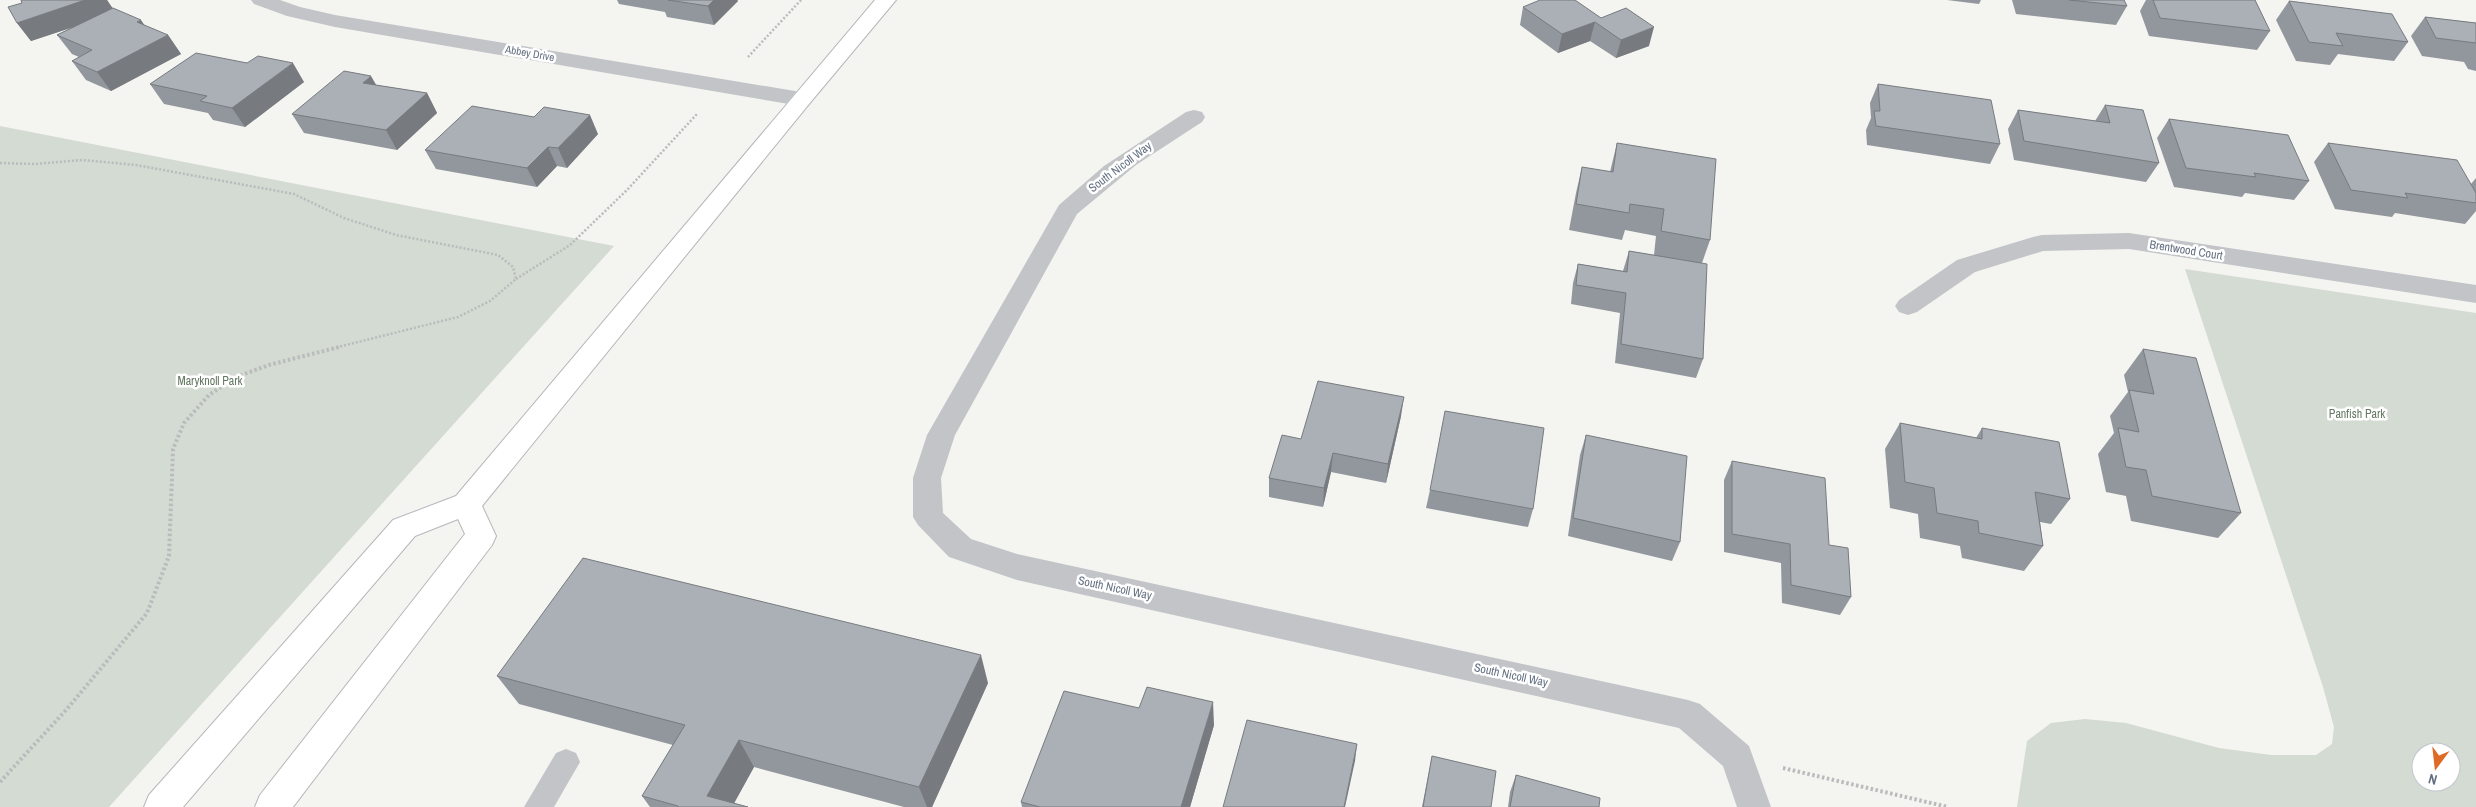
<svg xmlns="http://www.w3.org/2000/svg" width="2476" height="807" font-family="'Archivo Narrow',sans-serif">
  <style>
    .green { fill: #d4dbd2; fill-rule: evenodd }
    .lines { fill: none; stroke-linecap: round; stroke-linejoin: round }
    .primary-casing { stroke: #b5b7bc; stroke-width: 2 }
    .path-far1 { stroke: #b9bbbd; stroke-width: 2.5; stroke-dasharray: 2 2; stroke-linecap: butt }
    .path { stroke: #b9bbbd; stroke-width: 4; stroke-dasharray: 2.5 2.5; stroke-linecap: butt }
    .service { fill: #c2c4c8; fill-rule: evenodd }
    .minor { fill: #c2c4c8; fill-rule: evenodd }
    .primary { fill: #fff; fill-rule: evenodd }
    .wall { fill: #92979d }
    .shaded-wall { fill: #777b7f }
    .building { fill: #aab0b6; stroke: #777b7f }
    .labels { text-anchor: middle; dominant-baseline: central; stroke-width: 5; stroke-linejoin: round; paint-order: stroke }
    .far-street-label { font-size: 11px; fill: #647081; stroke: #fff }
    .street-label { font-size: 12px; fill: #647081; stroke: #fff }
    .park-label { font-size: 12px; fill: #647863; stroke: #fff }
  </style>
  <rect width="100%" height="100%" fill="#f4f4f0"/>
  <g class="green">
    <path d="M 0,126 L 614,246 L 109,807 L 0,807 Z"/>
    <path d="M 2185,269 L 2476,313 L 2476,807 L 2017,807 L 2027,741 L 2051,723 L 2085,719 L 2126,723 L 2219,748 L 2271,755 L 2316,755 L 2332,744 L 2334,727 L 2323,687 ZM 2421,752 L 2451,752 L 2451,782 L 2421,782 Z"/>
  </g>
  <g class="lines">
    <defs>
      <path id="primary" d="M 875,0 L 896,0 L 809,104 L 482,506 L 496,536 L 492,545 L 293,807 L 255,807 L 260,795 L 465,534 L 458,519 L 415,536 L 183,807 L 144,807 L 149,795 L 393,520 L 456,496 Z"/>
    </defs>
    <use href="#primary" class="primary-casing"/>
    <g class="path-far1">
      <path d="M 748,57 L 801,0"/>
      <path d="M 0,163 L 35,164 L 82,160 L 136,165 L 294,194 L 344,218 L 396,235 L 498,255 L 513,267 L 516,279 L 490,301 L 458,317 L 334,348"/>
      <path d="M 516,279 L 570,245 L 627,190 L 697,114"/>
    </g>
    <g class="path">
      <path d="M 1783,768 L 1948,807"/>
      <path d="M 0,782 L 67,709 L 147,613 L 169,556 L 173,449 L 184,423 L 209,395 L 236,377 L 269,365 L 339,347"/>
    </g>
    <path class="service" d="M 566,749 L 576,753 L 580,762 L 554,807 L 524,807 L 556,753 Z"/>
    <g class="minor">
      <path d="M 251,0 L 280,0 L 300,7 L 335,15 L 801,92 L 809,94 L 812,99 L 809,104 L 801,106 L 335,27 L 287,16 L 254,4 Z"/>
      <path d="M 1194,110 L 1202,112 L 1205,117 L 1202,122 L 1136,165 L 1077,214 L 955,435 L 941,478 L 943,513 L 971,539 L 1017,554 L 1688,700 L 1700,704 L 1749,746 L 1771,807 L 1737,807 L 1723,766 L 1679,728 L 1017,580 L 949,557 L 918,525 L 913,517 L 913,478 L 927,435 L 1059,205 L 1104,166 L 1186,112 Z"/>
      <path d="M 2129,233 L 2476,285 L 2476,303 L 2129,249 L 2043,251 L 1975,272 L 1917,312 L 1908,315 L 1899,312 L 1895,306 L 1899,300 L 1957,260 L 2033,237 L 2042,235 Z"/>
    </g>
    <use href="#primary" class="primary"/>
  </g>
  <g class="wall">
    <path d="M 21,0 L 107,0 L 112,8 L 145,26 L 168,35 L 181,54 L 111,91 L 86,80 L 72,61 L 79,57 L 72,54 L 57,35 L 73,27 L 31,41 L 17,23 L 22,3 Z"/>
    <path d="M 617,0 L 737,0 L 738,1 L 714,25 L 667,17 L 665,12 L 619,4 Z"/>
    <path d="M 1947,0 L 1981,0 L 1979,4 Z"/>
    <path d="M 2012,0 L 2124,0 L 2127,6 L 2116,25 L 2016,14 Z"/>
    <path d="M 2146,0 L 2255,0 L 2270,31 L 2257,50 L 2149,36 L 2140,11 Z"/>
    <path d="M 2289,1 L 2408,42 L 2394,61 L 2338,54 L 2330,65 L 2296,61 L 2276,20 Z"/>
    <path d="M 1523,7 L 1601,18 L 1649,46 L 1616,58 L 1590,41 L 1558,53 L 1520,25 Z"/>
    <path d="M 2425,17 L 2476,23 L 2476,71 L 2468,69 L 2464,62 L 2422,56 L 2411,36 Z"/>
    <path d="M 304,82 L 245,127 L 213,120 L 208,113 L 164,104 L 150,84 Z"/>
    <path d="M 1878,84 L 2000,144 L 1990,164 L 1867,145 L 1866,130 L 1871,118 L 1870,103 Z"/>
    <path d="M 376,85 L 427,93 L 437,113 L 397,150 L 304,133 L 292,114 Z"/>
    <path d="M 2105,105 L 2159,163 L 2146,182 L 2014,160 L 2008,129 L 2018,110 L 2095,121 Z"/>
    <path d="M 2169,119 L 2309,181 L 2294,200 L 2245,193 L 2242,197 L 2174,187 L 2157,138 Z"/>
    <path d="M 598,134 L 567,168 L 557,166 L 537,187 L 436,169 L 425,150 Z"/>
    <path d="M 1617,143 L 1710,240 L 1702,263 L 1703,359 L 1696,378 L 1615,363 L 1620,313 L 1571,304 L 1573,283 L 1578,264 L 1623,271 L 1629,251 L 1654,255 L 1656,236 L 1625,230 L 1622,240 L 1569,230 L 1576,193 L 1582,167 L 1610,172 Z"/>
    <path d="M 2328,143 L 2471,184 L 2476,178 L 2476,211 L 2465,224 L 2395,213 L 2392,217 L 2335,209 L 2314,162 Z"/>
    <path d="M 2143,349 L 2241,513 L 2218,538 L 2131,521 L 2126,496 L 2106,492 L 2098,454 L 2114,433 L 2110,416 L 2128,392 L 2124,375 Z"/>
    <path d="M 1401,416 L 1386,483 L 1331,472 L 1323,507 L 1269,497 L 1269,478 L 1301,439 Z"/>
    <path d="M 1900,423 L 1976,438 L 1982,428 L 2070,499 L 2051,524 L 2040,522 L 2043,546 L 2024,571 L 1962,558 L 1960,546 L 1920,538 L 1918,514 L 1890,508 L 1885,449 Z"/>
    <path d="M 1586,435 L 1680,542 L 1672,561 L 1568,536 L 1580,455 Z"/>
    <path d="M 1732,461 L 1829,545 L 1851,597 L 1840,615 L 1782,603 L 1781,563 L 1724,552 L 1724,480 Z"/>
    <path d="M 1430,490 L 1533,509 L 1528,527 L 1426,508 Z"/>
    <path d="M 497,676 L 988,683 L 932,807 L 904,807 L 754,767 L 734,803 L 748,807 L 650,807 L 642,796 L 673,745 L 519,704 Z"/>
    <path d="M 1214,725 L 1190,807 L 1022,807 L 1021,802 Z"/>
    <path d="M 1432,756 L 1491,807 L 1422,807 Z"/>
    <path d="M 1516,775 L 1599,807 L 1508,807 L 1510,792 Z"/>
  </g>
  <g class="shaded-wall">
    <path d="M 85,0 L 107,0 L 116,13 L 31,41 L 17,23 Z"/>
    <path d="M 714,0 L 737,0 L 738,1 L 714,25 L 708,6 Z"/>
    <path d="M 141,20 L 154,39 L 137,22 Z"/>
    <path d="M 1595,22 L 1590,41 L 1558,53 L 1562,34 Z"/>
    <path d="M 1654,27 L 1649,46 L 1616,58 L 1621,40 Z"/>
    <path d="M 168,35 L 181,54 L 111,91 L 97,72 Z"/>
    <path d="M 293,63 L 304,82 L 245,127 L 232,108 Z"/>
    <path d="M 371,76 L 382,95 L 363,83 Z"/>
    <path d="M 427,93 L 437,113 L 397,150 L 386,130 Z"/>
    <path d="M 590,115 L 598,134 L 567,168 L 558,148 Z"/>
    <path d="M 548,147 L 557,166 L 537,187 L 527,168 Z"/>
    <path d="M 1404,397 L 1401,416 L 1386,483 L 1388,464 Z"/>
    <path d="M 1333,453 L 1331,472 L 1323,507 L 1324,488 Z"/>
    <path d="M 981,655 L 988,683 L 932,807 L 927,807 L 919,787 Z"/>
    <path d="M 1213,702 L 1214,725 L 1190,807 L 1181,807 Z"/>
    <path d="M 739,740 L 754,767 L 732,807 L 707,796 Z"/>
    <path d="M 1357,744 L 1355,761 L 1345,807 L 1344,807 Z"/>
  </g>
  <g class="building">
    <path d="M 21,0 L 85,0 L 17,23 L 8,7 L 22,3 Z"/>
    <path d="M 668,0 L 714,0 L 708,6 Z"/>
    <path d="M 1540,0 L 1575,0 L 1601,18 L 1626,8 L 1654,27 L 1621,40 L 1595,22 L 1562,34 L 1523,7 Z"/>
    <path d="M 2069,0 L 2124,0 L 2127,6 Z"/>
    <path d="M 2153,0 L 2255,0 L 2270,31 L 2160,18 Z"/>
    <path d="M 2289,1 L 2392,14 L 2408,42 L 2336,33 L 2343,46 L 2309,42 Z"/>
    <path d="M 113,8 L 141,20 L 137,22 L 168,35 L 97,72 L 72,61 L 92,50 L 57,35 Z"/>
    <path d="M 2425,17 L 2476,23 L 2476,43 L 2436,38 Z"/>
    <path d="M 196,53 L 247,63 L 258,56 L 293,63 L 232,108 L 200,101 L 207,96 L 150,84 Z"/>
    <path d="M 344,71 L 371,76 L 363,83 L 427,93 L 386,130 L 292,114 Z"/>
    <path d="M 1878,84 L 1991,100 L 2000,144 L 1876,126 L 1874,111 L 1880,111 Z"/>
    <path d="M 2105,105 L 2143,110 L 2159,163 L 2024,141 L 2018,110 L 2110,123 Z"/>
    <path d="M 472,106 L 534,117 L 544,107 L 590,115 L 558,148 L 548,147 L 527,168 L 425,150 Z"/>
    <path d="M 2169,119 L 2288,135 L 2309,181 L 2254,173 L 2256,177 L 2186,168 Z"/>
    <path d="M 1617,143 L 1716,159 L 1710,240 L 1661,231 L 1664,209 L 1630,204 L 1629,213 L 1576,204 L 1582,167 L 1613,172 Z"/>
    <path d="M 2328,143 L 2457,160 L 2476,193 L 2476,203 L 2405,193 L 2408,198 L 2351,190 Z"/>
    <path d="M 1629,251 L 1707,264 L 1703,359 L 1621,344 L 1626,293 L 1576,285 L 1578,264 L 1627,272 Z"/>
    <path d="M 2143,349 L 2196,358 L 2241,513 L 2152,496 L 2146,470 L 2126,467 L 2118,428 L 2139,432 L 2129,390 L 2154,394 Z"/>
    <path d="M 1318,381 L 1404,397 L 1388,464 L 1333,453 L 1324,488 L 1269,478 L 1282,435 L 1301,439 Z"/>
    <path d="M 1445,411 L 1544,428 L 1533,509 L 1430,490 Z"/>
    <path d="M 1900,423 L 1982,439 L 1982,428 L 2059,442 L 2070,499 L 2035,492 L 2043,546 L 1979,533 L 1978,521 L 1937,513 L 1934,488 L 1905,482 Z"/>
    <path d="M 1586,435 L 1687,456 L 1680,542 L 1573,518 Z"/>
    <path d="M 1732,461 L 1825,478 L 1829,545 L 1848,548 L 1851,597 L 1791,585 L 1790,544 L 1732,534 Z"/>
    <path d="M 583,558 L 981,655 L 919,787 L 739,740 L 707,796 L 748,807 L 678,807 L 678,806 L 642,796 L 685,725 L 497,676 Z"/>
    <path d="M 1147,687 L 1213,702 L 1181,807 L 1040,807 L 1021,802 L 1064,691 L 1139,708 Z"/>
    <path d="M 1247,720 L 1357,744 L 1344,807 L 1223,807 Z"/>
    <path d="M 1432,756 L 1496,771 L 1491,807 L 1423,807 Z"/>
    <path d="M 1516,775 L 1600,798 L 1599,807 L 1510,807 Z"/>
  </g>
  <g class="labels">
    <g class="far-street-label">
      <text transform="translate(530 53) rotate(10)">Abbey Drive</text>
    </g>
    <g class="street-label">
      <text transform="translate(1120 167) rotate(-37)">South Nicoll Way</text>
      <text transform="translate(2186 250) rotate(9)">Brentwood Court</text>
      <text transform="translate(1115 588) rotate(12)">South Nicoll Way</text>
      <text transform="translate(1511 675) rotate(12)">South Nicoll Way</text>
    </g>
    <g class="park-label">
      <text x="210" y="381">Maryknoll Park</text>
      <text x="2357" y="414">Panfish Park</text>
    </g>
  </g>
  <g transform="translate(2436 767) rotate(195)"><circle r="24" fill="#ffffff" stroke="#c1c6cd"/>
  <path d="M0-4L9 19L0 12L-9 19Z" fill="#df6a26"/>
  <text y="-8" font-size="14" font-weight="bold" text-anchor="middle" fill="#647081">N</text>
  </g>
</svg>
